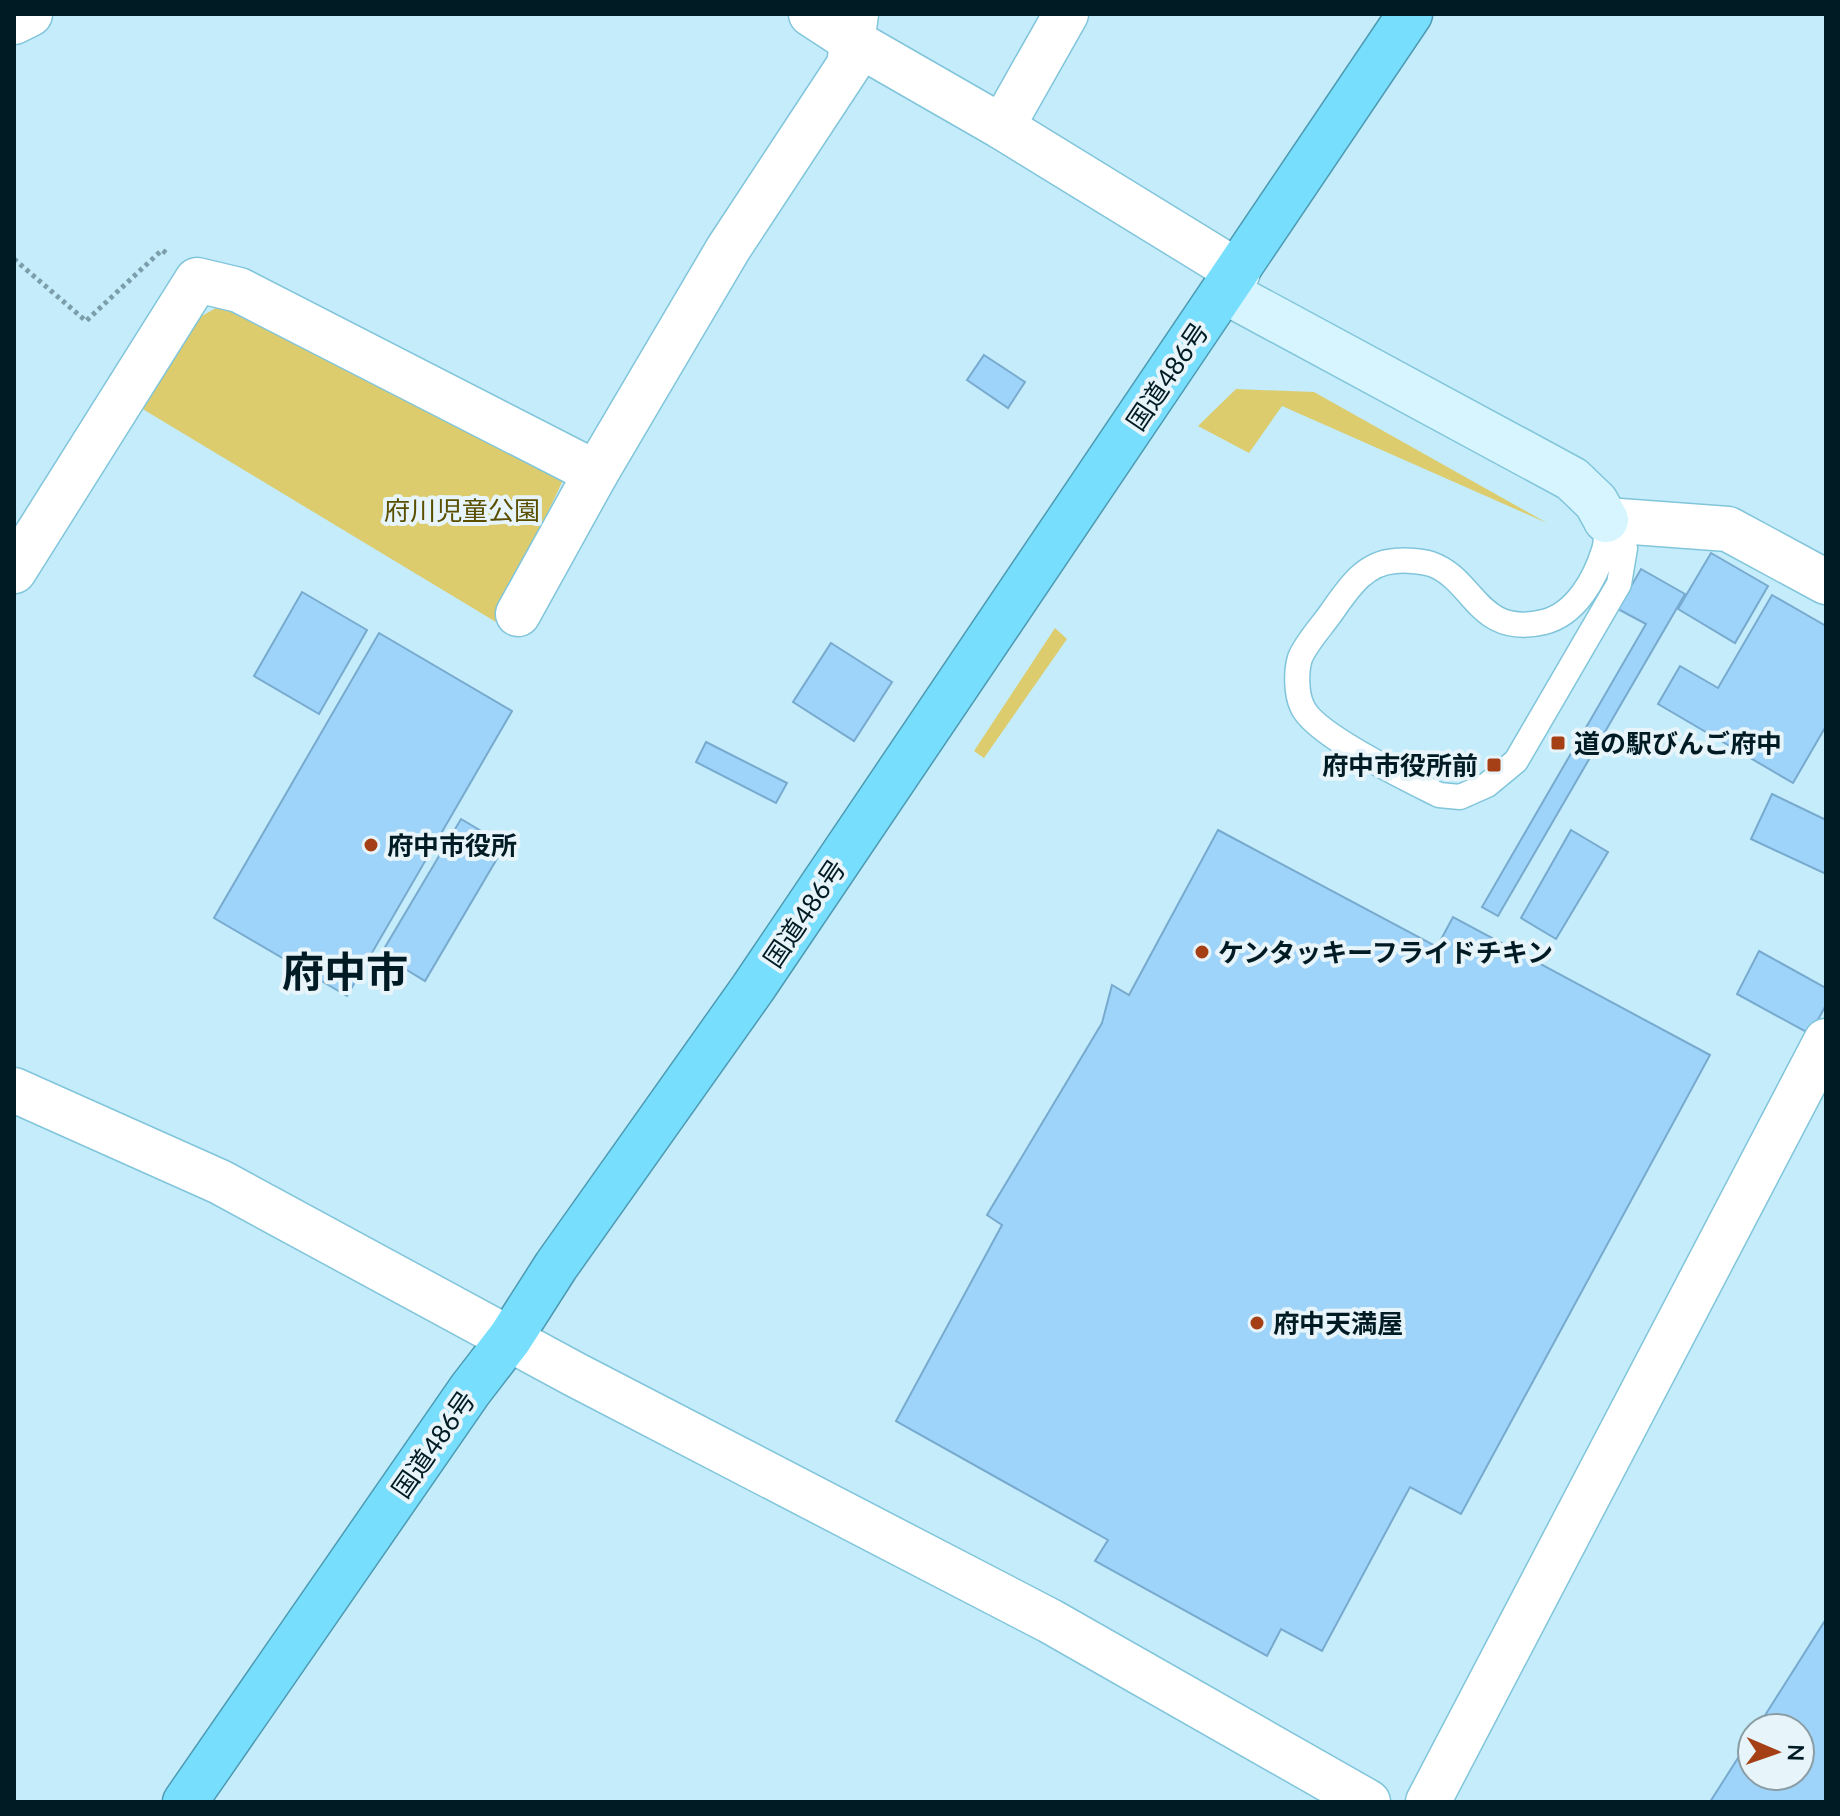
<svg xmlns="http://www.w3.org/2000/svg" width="1840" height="1816" font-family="Lato,'Noto Sans JP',sans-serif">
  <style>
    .green { fill: #dccc6e }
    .building { fill: #9fd4fa; stroke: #77aace; stroke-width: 2 }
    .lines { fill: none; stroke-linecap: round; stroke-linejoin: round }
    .lane-casing { stroke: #81c5db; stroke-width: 27 }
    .street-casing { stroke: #81c5db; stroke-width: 47 }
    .secondary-casing { stroke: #81c5db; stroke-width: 47 }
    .highway-casing { stroke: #4d9ab2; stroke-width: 47 }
    .path { stroke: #7b9eaa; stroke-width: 5; stroke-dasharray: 4 4; stroke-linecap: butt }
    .lane { stroke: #fff; stroke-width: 24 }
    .street { stroke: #fff; stroke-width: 44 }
    .secondary { stroke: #d6f5ff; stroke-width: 44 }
    .highway { stroke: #77defe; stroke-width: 44 }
    .poi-dot { fill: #a53f15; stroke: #e7f4f9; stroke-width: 3 }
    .labels { text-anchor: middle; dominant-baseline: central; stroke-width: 8; stroke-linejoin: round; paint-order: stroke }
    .street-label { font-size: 26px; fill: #001b24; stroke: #e7f4f9 }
    .park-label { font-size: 26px; fill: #5a4f00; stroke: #e7f4f9 }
    .poi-label { font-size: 26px; font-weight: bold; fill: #001b24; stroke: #e7f4f9; text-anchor: start }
    .town-label { font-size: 42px; font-weight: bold; fill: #001b24; stroke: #e7f4f9 }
  </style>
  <rect width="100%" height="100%" fill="#c4ecfa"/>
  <g class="green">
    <path d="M 223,304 L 565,476 L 496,622 L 141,408 L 193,321 Z"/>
    <path d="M 1236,389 L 1314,392 L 1547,523 L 1282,406 L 1249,453 L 1198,426 Z"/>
    <path d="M 1055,628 L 1067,639 L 984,758 L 974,751 Z"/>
  </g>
  <g class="building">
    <path d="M 984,355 L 1025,382 L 1008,408 L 967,380 Z"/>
    <path d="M 1711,553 L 1768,586 L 1735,643 L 1678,609 Z"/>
    <path d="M 1641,569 L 1685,594 L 1498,916 L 1482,907 L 1646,624 L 1618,609 Z"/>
    <path d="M 302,592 L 367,630 L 319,714 L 254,676 Z"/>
    <path d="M 1772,595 L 1826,626 L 1826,726 L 1793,783 L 1658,704 L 1680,666 L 1718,688 Z"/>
    <path d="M 379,633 L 512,711 L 347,996 L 214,918 Z"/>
    <path d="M 831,643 L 892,682 L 854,741 L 793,702 Z"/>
    <path d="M 706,742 L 787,783 L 776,803 L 696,762 Z"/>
    <path d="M 1772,794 L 1826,820 L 1826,874 L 1751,839 Z"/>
    <path d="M 461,819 L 505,845 L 425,981 L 381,954 Z"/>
    <path d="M 1218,830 L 1437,947 L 1453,917 L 1710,1055 L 1461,1514 L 1410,1487 L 1322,1651 L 1281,1629 L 1267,1656 L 1095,1561 L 1108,1540 L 896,1421 L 1002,1225 L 987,1215 L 1102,1023 L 1112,985 L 1129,995 Z"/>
    <path d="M 1571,830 L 1608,852 L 1556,939 L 1521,918 Z"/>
    <path d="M 1759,951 L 1826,988 L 1826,1005 L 1810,1034 L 1737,994 Z"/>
    <path d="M 1826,1619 L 1826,1802 L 1710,1802 L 1752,1736 L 1752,1776 L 1800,1776 L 1800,1728 L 1757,1728 Z"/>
  </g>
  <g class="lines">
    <defs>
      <path id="lane" d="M 1606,520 L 1625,548 L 1619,584 L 1516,761 L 1487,785 L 1460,797 L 1439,795 C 1409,780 1313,734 1302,706 C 1296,693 1296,671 1300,658 C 1306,643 1322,626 1331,613 C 1348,589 1364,563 1395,561 C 1405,560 1421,561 1431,564 C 1475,579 1477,638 1544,622 C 1576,614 1595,579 1604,550 C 1607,541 1606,529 1606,520 Z"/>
      <g id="street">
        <path d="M 811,14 L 854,42 L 1002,127 L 1238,272"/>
        <path d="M 14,22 L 30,14"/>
        <path d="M 1002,127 L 1066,14"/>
        <path d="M 596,473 L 728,249 L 849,65 L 856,14"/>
        <path d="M 1606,520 L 1728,529 L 1826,582"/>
        <path d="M 14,571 L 197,280 L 239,290 L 596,473 L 518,614"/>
        <path d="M 14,1090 L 220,1182 L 574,1374 L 1050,1621 L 1368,1802"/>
        <path d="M 1428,1802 L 1826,1041"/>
      </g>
      <path id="secondary" d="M 1224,291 L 1572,479 L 1596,502 L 1606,520"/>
      <path id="highway" d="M 185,1802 L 470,1390 L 510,1338 L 556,1266 L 753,988 L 1410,14"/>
    </defs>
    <use href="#lane" class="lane-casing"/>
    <use href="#street" class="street-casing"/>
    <use href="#secondary" class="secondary-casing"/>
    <use href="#highway" class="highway-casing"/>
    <path class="path" d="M 14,259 L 86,321 L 162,250 L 166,253"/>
    <use href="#lane" class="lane"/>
    <use href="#street" class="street"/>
    <use href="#secondary" class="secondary"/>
    <use href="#highway" class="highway"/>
  </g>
  <g class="poi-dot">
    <rect x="1550" y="735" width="16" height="16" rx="4"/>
    <rect x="1486" y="757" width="16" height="16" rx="4"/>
    <circle cx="371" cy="845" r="8"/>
    <circle cx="1202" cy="952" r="8"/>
    <circle cx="1257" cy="1323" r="8"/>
  </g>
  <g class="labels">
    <g class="street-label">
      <text transform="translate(1167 376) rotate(-56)">国道486号</text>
      <text transform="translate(804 913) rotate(-56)">国道486号</text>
      <text transform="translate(433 1444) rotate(-55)">国道486号</text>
    </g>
    <g class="park-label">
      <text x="462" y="510">府川児童公園</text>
    </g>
    <g class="poi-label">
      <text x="1574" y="743">道の駅びんご府中</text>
      <text x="1478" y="765" text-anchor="end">府中市役所前</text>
      <text x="387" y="845">府中市役所</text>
      <text x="1218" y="952">ケンタッキーフライドチキン</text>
      <text x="1273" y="1323">府中天満屋</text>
    </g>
    <g class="town-label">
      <text x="345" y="971">府中市</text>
    </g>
  </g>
  <rect width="1840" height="1816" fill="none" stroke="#001b24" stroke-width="32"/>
  <g transform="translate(1776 1752) rotate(92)"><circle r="38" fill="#e7f4f9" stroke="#8b9da4" stroke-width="2"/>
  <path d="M0-6L14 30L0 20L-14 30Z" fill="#a53f15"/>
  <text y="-12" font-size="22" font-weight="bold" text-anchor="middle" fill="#001b24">N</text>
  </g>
</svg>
